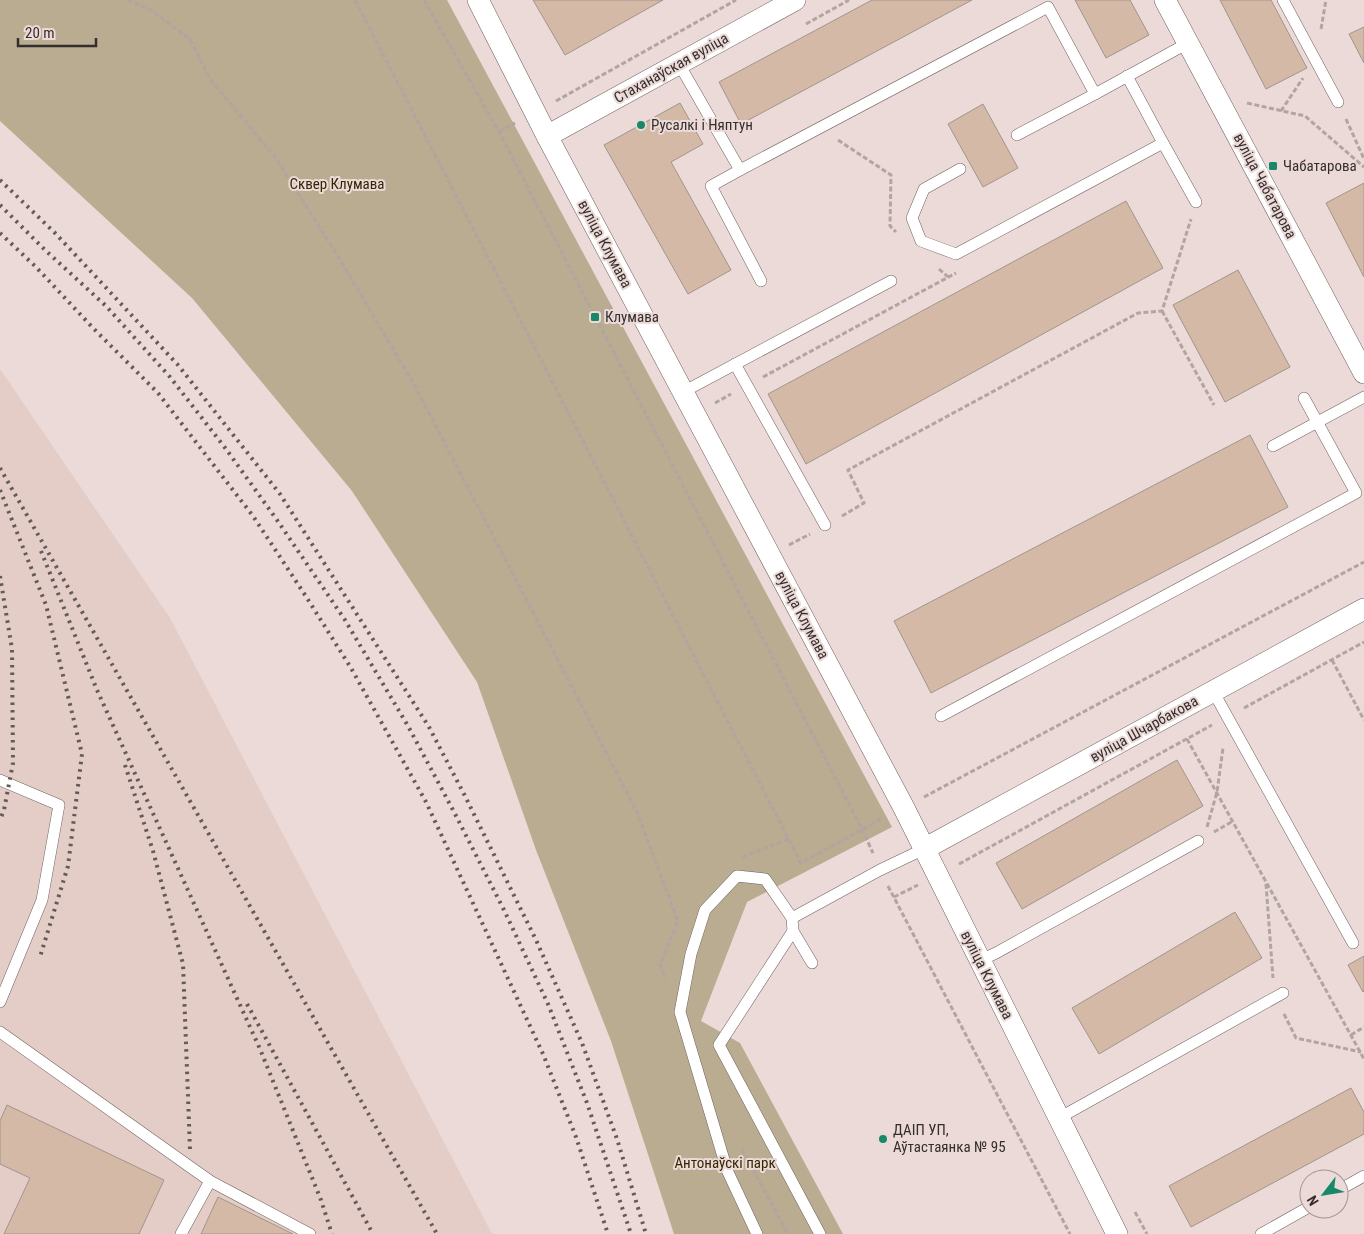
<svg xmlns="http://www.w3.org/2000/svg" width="1364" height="1234" font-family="'Roboto Condensed',sans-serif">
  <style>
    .built { fill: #e4ccc7 }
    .green { fill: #b9ac90 }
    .building { fill: #d4b9a6; stroke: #a1958d }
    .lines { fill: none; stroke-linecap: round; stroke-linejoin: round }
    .lane-casing { stroke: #70615f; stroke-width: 12 }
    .street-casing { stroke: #70615f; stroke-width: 22 }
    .path { stroke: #b1a4a1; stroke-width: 3; stroke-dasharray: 5 2.5; stroke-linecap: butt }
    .lane { stroke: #fff; stroke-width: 11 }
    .street { stroke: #fff; stroke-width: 21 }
    .rail { stroke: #635a59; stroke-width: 4; stroke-dasharray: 2.5 5; stroke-linecap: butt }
    .poi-dot { fill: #188868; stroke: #ebdad7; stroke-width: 2 }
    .labels { text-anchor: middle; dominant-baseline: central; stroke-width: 4; stroke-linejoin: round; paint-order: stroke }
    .street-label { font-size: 15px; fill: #342e2d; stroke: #ebdad7 }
    .poi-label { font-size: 15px; fill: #342e2d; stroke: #ebdad7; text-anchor: start }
    .park-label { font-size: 15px; fill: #352600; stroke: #ebdad7 }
  </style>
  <rect width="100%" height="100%" fill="#ebdad7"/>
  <path class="built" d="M 0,369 L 170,618 L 492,1234 L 0,1234 Z"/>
  <path class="green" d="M 0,0 L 447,0 L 892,827 L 747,902 L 701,1021 L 740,1043 L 843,1234 L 674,1234 L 611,1041 L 536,850 L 477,682 L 352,491 L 192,298 L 0,121 Z"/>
  <g class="building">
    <path d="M 533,0 L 663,0 L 565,55 Z"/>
    <path d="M 872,0 L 972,0 L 741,124 L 719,82 Z"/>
    <path d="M 1075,0 L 1130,0 L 1149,35 L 1106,58 Z"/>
    <path d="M 1220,0 L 1271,0 L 1307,68 L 1266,89 Z"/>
    <path d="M 1364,27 L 1364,63 L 1349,34 Z"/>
    <path d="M 680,103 L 703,144 L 671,162 L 731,270 L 688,294 L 604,145 Z"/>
    <path d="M 983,104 L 1018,168 L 983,187 L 948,124 Z"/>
    <path d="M 1364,183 L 1364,277 L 1326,203 Z"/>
    <path d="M 1126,201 L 1163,268 L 806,464 L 768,394 Z"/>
    <path d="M 1238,270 L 1290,367 L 1225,402 L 1173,305 Z"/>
    <path d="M 1250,435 L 1288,507 L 931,693 L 894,621 Z"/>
    <path d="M 1177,760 L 1203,806 L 1022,909 L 996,863 Z"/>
    <path d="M 1235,912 L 1262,958 L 1099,1054 L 1072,1008 Z"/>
    <path d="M 1364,956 L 1364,991 L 1363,992 L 1348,965 Z"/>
    <path d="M 1351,1088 L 1364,1112 L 1364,1134 L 1191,1227 L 1169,1186 Z"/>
    <path d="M 7,1105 L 164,1180 L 139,1234 L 4,1234 L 30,1178 L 0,1164 L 0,1121 Z"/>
    <path d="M 218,1197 L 293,1234 L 201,1234 Z"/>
  </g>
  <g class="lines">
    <defs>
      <g id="lane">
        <path d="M 1283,0 L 1338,102"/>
        <path d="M 679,64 L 740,170"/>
        <path d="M 1017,135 L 1095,94"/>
        <path d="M 1163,143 L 1196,202"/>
        <path d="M 960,169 L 924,189 L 912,218 L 921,241 L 956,254 L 1163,143 L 1127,76"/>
        <path d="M 761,281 L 711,186 L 740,170 L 1048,7 L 1095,94 L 1188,43"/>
        <path d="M 735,364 L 825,525"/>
        <path d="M 683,392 L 891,281"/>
        <path d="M 1273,446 L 1364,397"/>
        <path d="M 1213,691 L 1353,943"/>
        <path d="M 941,716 L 1356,493 L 1304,398"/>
        <path d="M 0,780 L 59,805 L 42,900 L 0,1002"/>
        <path d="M 792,918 L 880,870 L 924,849"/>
        <path d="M 793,931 L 719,1045 L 820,1234"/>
        <path d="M 979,961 L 996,953 L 1198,841"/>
        <path d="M 0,1032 L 210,1181 L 310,1234"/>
        <path d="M 1059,1118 L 1283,993"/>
        <path d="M 1339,1190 L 1364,1176"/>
        <path d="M 181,1234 L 210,1181"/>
        <path d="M 757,1234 L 727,1170 L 680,1012 L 691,954 L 705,910 L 737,876 L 765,879 L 792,918 L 793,931 L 812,963"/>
        <path d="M 1261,1234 L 1309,1207"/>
      </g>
      <g id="street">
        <path d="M 478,0 L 547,136 L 904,808 L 1117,1234"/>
        <path d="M 1165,0 L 1364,373"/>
        <path d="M 547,136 L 795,0"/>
        <path d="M 924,849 L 1364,609"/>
      </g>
    </defs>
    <use href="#lane" class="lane-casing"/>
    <use href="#street" class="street-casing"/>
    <g class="path">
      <path d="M 127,0 L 151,10 L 190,39 L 210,79 L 275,157 L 339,258 L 415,386 L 637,812 L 678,921 L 660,964 L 666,979"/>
      <path d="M 355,0 L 801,863 L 883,818"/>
      <path d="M 424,0 L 499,132 L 862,829 L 873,853"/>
      <path d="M 806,24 L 849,0"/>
      <path d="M 1321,29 L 1326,0"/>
      <path d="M 556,101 L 736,0"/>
      <path d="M 1247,103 L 1305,116 L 1364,167"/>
      <path d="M 1281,111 L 1303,78"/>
      <path d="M 1346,119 L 1364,159"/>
      <path d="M 499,132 L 515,123"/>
      <path d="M 838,140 L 891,175 L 890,226 L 896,232"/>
      <path d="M 939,269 L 948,277"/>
      <path d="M 1162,311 L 1214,405"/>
      <path d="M 595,317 L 612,307"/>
      <path d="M 763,377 L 956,273"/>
      <path d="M 715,403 L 731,394"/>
      <path d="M 842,516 L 864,503 L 848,470 L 1138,313 L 1162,311 L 1191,219"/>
      <path d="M 789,545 L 810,534"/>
      <path d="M 1332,660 L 1364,720"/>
      <path d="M 1244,708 L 1364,642"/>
      <path d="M 1187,739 L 1364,1059"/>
      <path d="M 924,797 L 1364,562"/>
      <path d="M 1207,827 L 1217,792 L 1223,748"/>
      <path d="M 1214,832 L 1233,821"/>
      <path d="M 742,857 L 789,839"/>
      <path d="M 959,864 L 1212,725"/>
      <path d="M 1266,884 L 1273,978"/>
      <path d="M 888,886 L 1070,1234"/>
      <path d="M 894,897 L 918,885"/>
      <path d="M 1284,1014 L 1296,1038 L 1361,1052"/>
      <path d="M 1351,1035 L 1364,1027"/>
      <path d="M 742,1149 L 788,1234"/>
      <path d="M 1135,1212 L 1147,1234"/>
    </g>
    <use href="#lane" class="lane"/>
    <use href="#street" class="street"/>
    <g class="rail">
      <path d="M 0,180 L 55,233 L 178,365 L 280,494 L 429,727 L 465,796 L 536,940 L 582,1043 L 617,1139 L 646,1234"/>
      <path d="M 0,205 L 45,250 L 106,306 L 170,377 L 226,449 L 277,520 L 345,620 L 408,726 L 453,810 L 504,910 L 548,1004 L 587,1103 L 631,1234"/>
      <path d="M 0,233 L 35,266 L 94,329 L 158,393 L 253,516 L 307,598 L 351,668 L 426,802 L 543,1054 L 576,1137 L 608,1234"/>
      <path d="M 0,468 L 437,1234"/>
      <path d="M 0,490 L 46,605 L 82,754 L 68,866 L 40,957"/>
      <path d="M 41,551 L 97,690 L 260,1049 L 321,1200 L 332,1234"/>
      <path d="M 0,576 L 12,649 L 13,763 L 4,810 L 0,820"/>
      <path d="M 125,765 L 153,851 L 183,964 L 190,1150"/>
      <path d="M 247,1004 L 373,1234"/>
    </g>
  </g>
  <g class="poi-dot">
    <circle cx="641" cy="125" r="5"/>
    <rect x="1268" y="161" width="10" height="10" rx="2.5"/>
    <rect x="590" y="312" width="10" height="10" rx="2.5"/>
    <circle cx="883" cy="1139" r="5"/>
  </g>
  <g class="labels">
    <g class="street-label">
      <text transform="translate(671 68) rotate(-29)">Стаханаўская вуліца</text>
      <text transform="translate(1265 186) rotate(62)">вуліца Чабатарова</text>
      <text transform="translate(605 244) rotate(62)">вуліца Клумава</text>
      <text transform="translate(802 615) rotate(62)">вуліца Клумава</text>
      <text transform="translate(1144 729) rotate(-29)">вуліца Шчарбакова</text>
      <text transform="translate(987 975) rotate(63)">вуліца Клумава</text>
    </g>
    <g class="poi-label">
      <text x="651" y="125">Русалкі і Няптун</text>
      <text x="1283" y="166">Чабатарова</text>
      <text x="605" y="317">Клумава</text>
      <text x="893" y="1130">ДАІП УП,<tspan x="893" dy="17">Аўтастаянка № 95</tspan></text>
    </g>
    <g class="park-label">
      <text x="337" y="184">Сквер Клумава</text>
      <text x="725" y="1163">Антонаўскі парк</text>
    </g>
  </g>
  <g transform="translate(1324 1194) rotate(239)"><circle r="24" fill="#ebdad7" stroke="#a29593"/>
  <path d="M0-4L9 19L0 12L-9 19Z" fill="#188868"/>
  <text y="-8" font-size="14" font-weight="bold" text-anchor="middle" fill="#342e2d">N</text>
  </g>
  <path d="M18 38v8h78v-8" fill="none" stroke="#342e2d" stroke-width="2.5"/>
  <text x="25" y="38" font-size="15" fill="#342e2d" stroke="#ebdad7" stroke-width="4" paint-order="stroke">20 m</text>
</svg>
